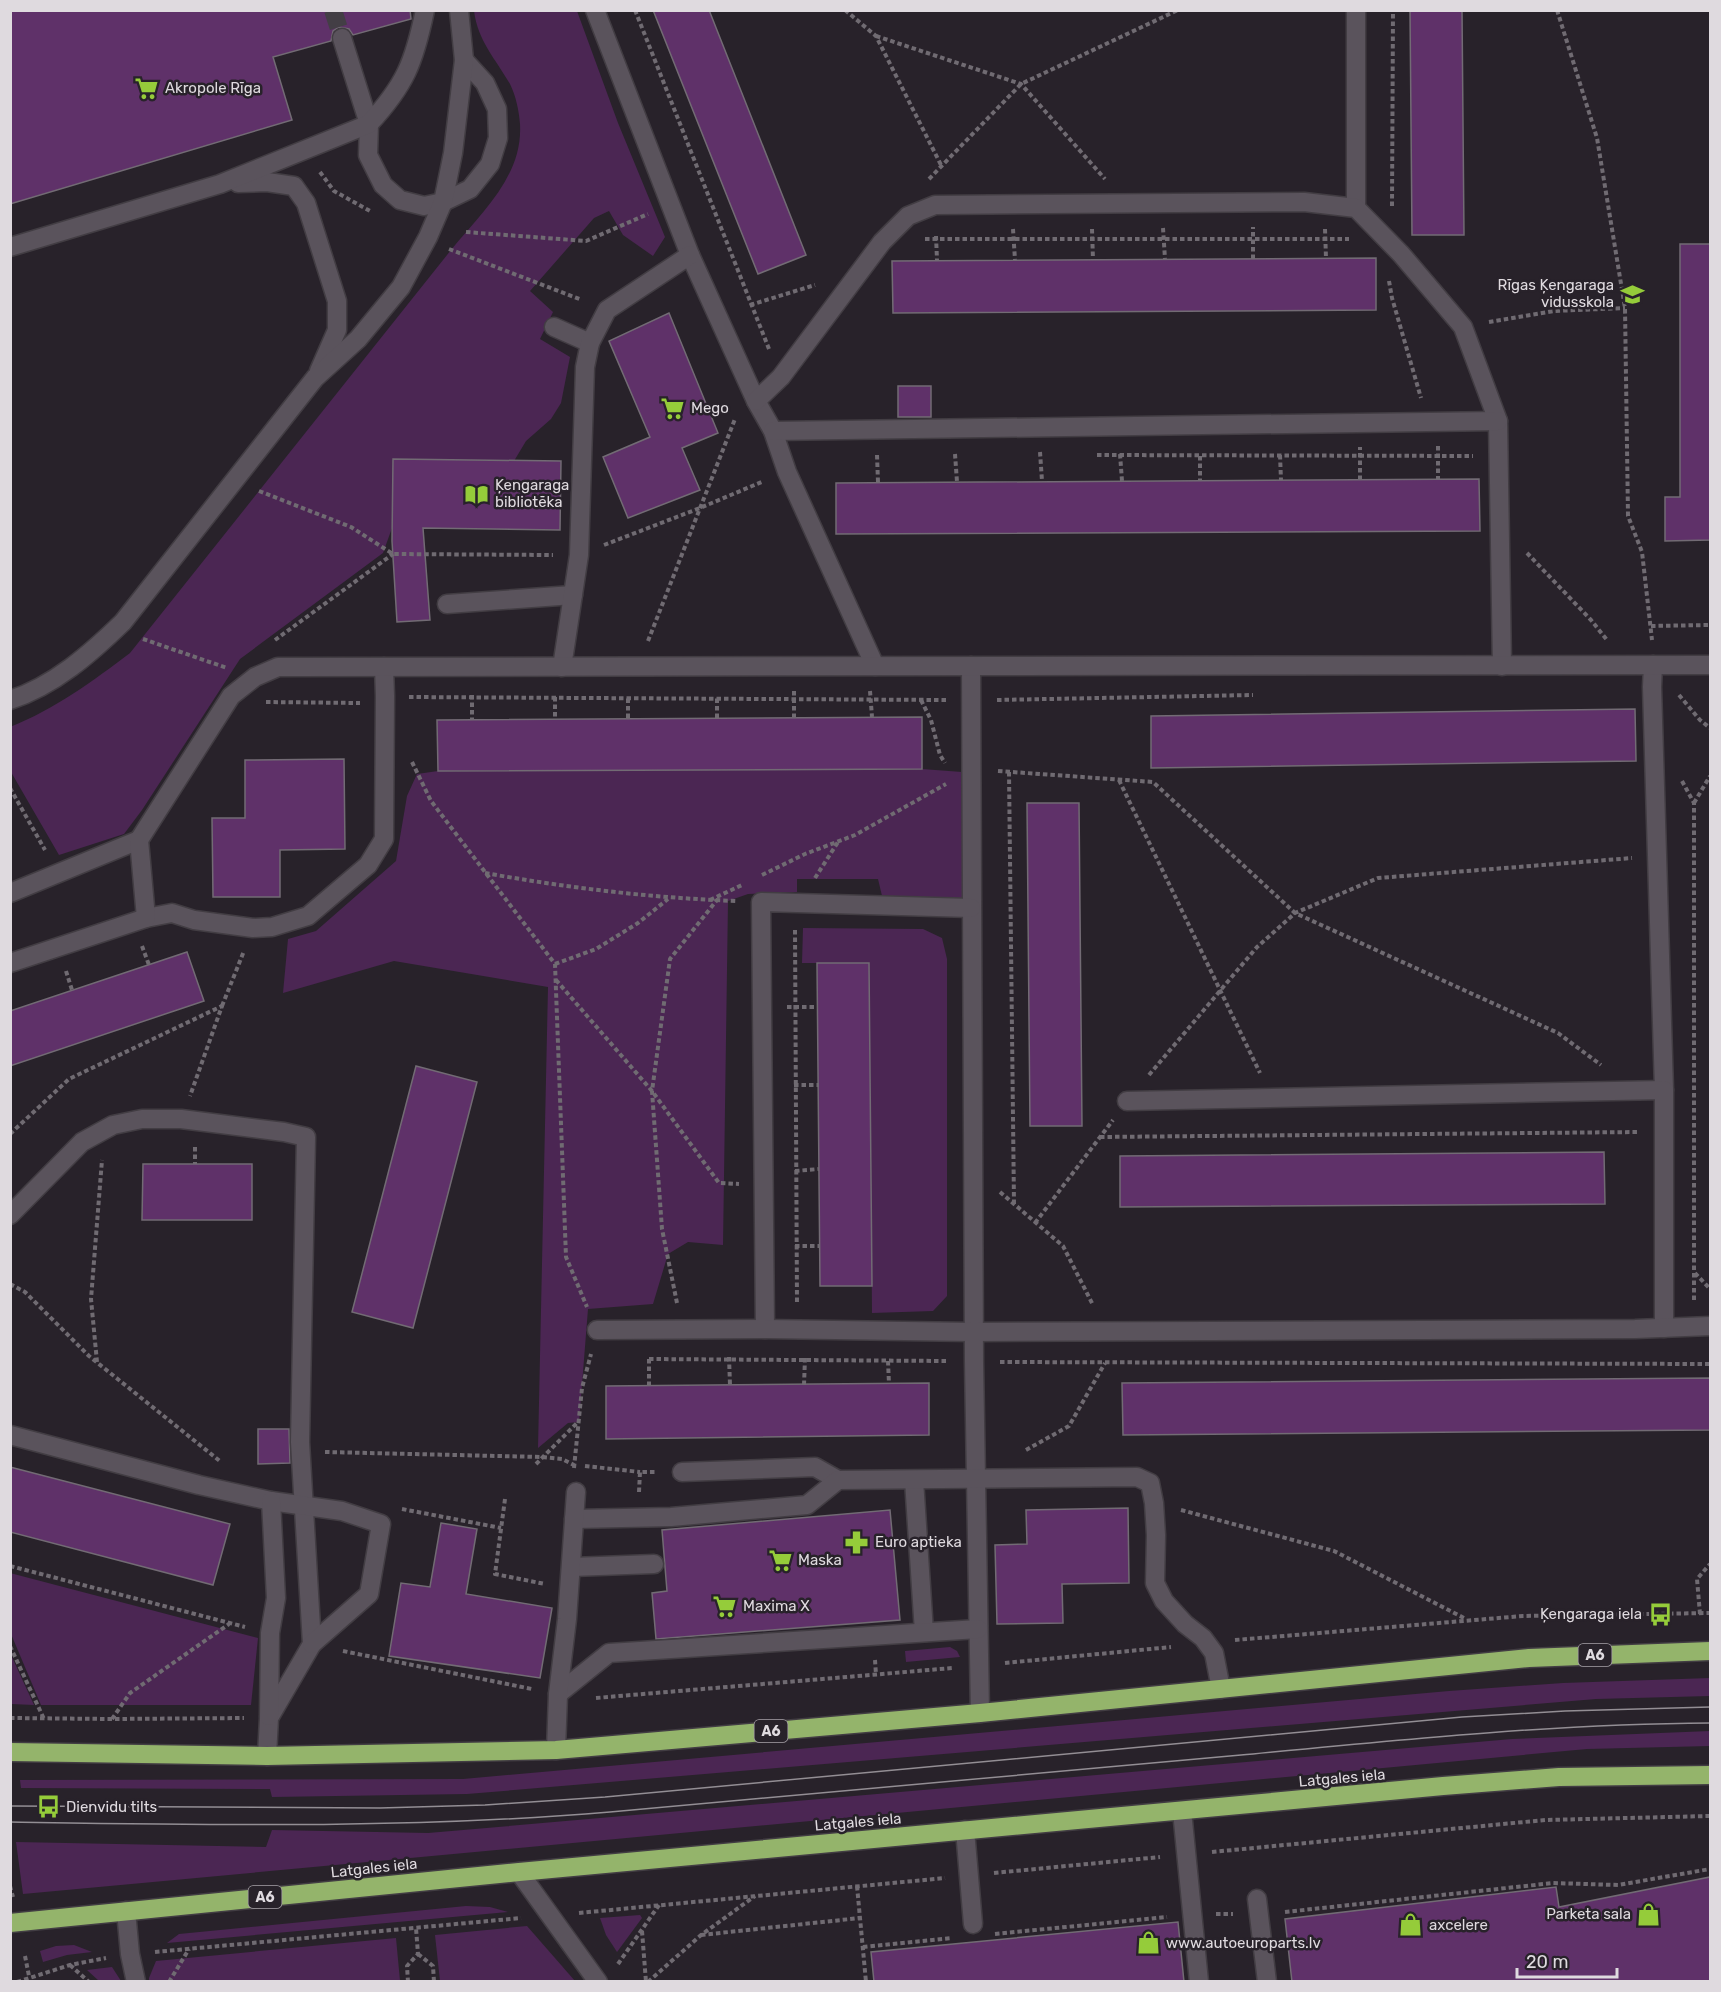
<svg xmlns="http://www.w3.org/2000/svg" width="1721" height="1992" font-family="Rubik,sans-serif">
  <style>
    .green { fill: #4b2653 }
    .building { fill: #5f3169; stroke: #726b74; stroke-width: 1.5 }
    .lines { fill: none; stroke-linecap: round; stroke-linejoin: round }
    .minor-tunnel { stroke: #433e45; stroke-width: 18; stroke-dasharray: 18 9; stroke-linecap: butt }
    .minor-casing { stroke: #423d43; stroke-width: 21 }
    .highway-casing { stroke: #423d43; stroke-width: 21 }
    .path { stroke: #706b72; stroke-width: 4; stroke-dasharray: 4.5 3; stroke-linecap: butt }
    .minor { stroke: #5a535c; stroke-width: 18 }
    .highway { stroke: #94b46b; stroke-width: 18 }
    .tram { stroke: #938e94; stroke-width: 1.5 }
    .labels { text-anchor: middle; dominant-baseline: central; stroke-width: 5; stroke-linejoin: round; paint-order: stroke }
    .shield { fill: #28222a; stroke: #a8a3a9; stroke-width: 1.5 }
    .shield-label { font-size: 14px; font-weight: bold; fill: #dfdadf }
    .poi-label { font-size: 15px; fill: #dfdadf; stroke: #28222a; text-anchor: start }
    .street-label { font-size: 15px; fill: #dfdadf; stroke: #28222a }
  </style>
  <rect width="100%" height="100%" fill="#28222a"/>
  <g class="green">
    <path d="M 474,11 L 577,11 L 618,123 L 665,237 L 653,256 L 623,235 L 609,211 L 594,218 L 530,291 L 553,312 L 540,339 L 570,357 L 561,403 L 551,419 L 526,441 L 514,461 L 392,528 L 383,553 L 240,659 L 142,810 L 124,834 L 59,855 L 11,772 L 10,727 C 55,709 93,681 130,653 L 451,250 C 482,212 523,176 520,124 C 519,111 516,96 510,84 C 495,58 478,41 474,11 Z"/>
    <path d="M 922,769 L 962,772 L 962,899 L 883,900 L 878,879 L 797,879 L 797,892 L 748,894 L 728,901 L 723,1245 L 688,1242 L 668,1254 L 653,1304 L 588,1309 L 579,1422 L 568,1423 L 538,1448 L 548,987 L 394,961 L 283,993 L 288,939 L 316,931 L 396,861 L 407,796 L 417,774 L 438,771 Z"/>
    <path d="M 803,928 L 923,929 L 942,938 L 947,959 L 947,1296 L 933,1311 L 872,1313 L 869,963 L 802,963 Z"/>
    <path d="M 10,1573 L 258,1638 L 251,1705 L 41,1705 L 11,1634 Z"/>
    <path d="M 950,1647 L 957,1651 L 960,1657 L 906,1662 L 905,1651 Z"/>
    <path d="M 10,1655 L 11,1655 L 34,1705 L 11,1704 Z"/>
    <path d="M 1710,1678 L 1710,1696 L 1596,1699 L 467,1794 L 272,1797 L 270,1789 L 21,1788 L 20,1780 L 463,1779 L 1449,1691 L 1563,1683 Z"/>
    <path d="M 1710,1731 L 1710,1746 L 1587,1749 L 23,1894 L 16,1842 L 266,1847 L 272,1830 L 428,1833 L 1512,1739 Z"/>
    <path d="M 466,1906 L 490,1907 L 508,1912 L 167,1943 L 179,1934 Z"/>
    <path d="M 640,1915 L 642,1918 L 617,1952 L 606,1935 L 600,1918 Z"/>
    <path d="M 527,1926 L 575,1981 L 440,1981 L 435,1935 Z"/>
    <path d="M 396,1938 L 400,1981 L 149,1981 L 149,1978 L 156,1961 Z"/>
    <path d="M 74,1945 L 92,1952 L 67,1955 L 43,1962 L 40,1951 L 56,1946 Z"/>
    <path d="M 112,1967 L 121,1981 L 99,1981 L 87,1970 Z"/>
  </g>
  <g class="building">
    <path d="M 10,10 L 410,10 L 411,19 L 353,35 L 349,29 L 339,27 L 333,31 L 331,41 L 273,57 L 292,120 L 10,204 Z"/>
    <path d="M 653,10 L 709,10 L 806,255 L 758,274 Z"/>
    <path d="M 1410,10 L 1462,10 L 1464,235 L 1412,235 Z"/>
    <path d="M 1680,244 L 1710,244 L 1710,540 L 1665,541 L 1665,497 L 1680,497 Z"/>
    <path d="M 1376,258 L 1376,310 L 893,313 L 892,261 Z"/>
    <path d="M 669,313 L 718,433 L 682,448 L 700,490 L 628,518 L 603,457 L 650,437 L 609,341 Z"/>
    <rect x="898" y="386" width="33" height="31"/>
    <path d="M 393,459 L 561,461 L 560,530 L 423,528 L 430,620 L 397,622 L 392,541 Z"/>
    <path d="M 1479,479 L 1480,531 L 836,534 L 836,483 Z"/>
    <path d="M 1635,709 L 1636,761 L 1151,768 L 1151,716 Z"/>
    <path d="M 922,717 L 922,769 L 438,771 L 437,720 Z"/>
    <path d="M 344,759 L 345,849 L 280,850 L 280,897 L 213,897 L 212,818 L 245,818 L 245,760 Z"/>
    <path d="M 1027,803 L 1079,803 L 1082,1126 L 1030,1126 Z"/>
    <path d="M 187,952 L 204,1001 L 10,1066 L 10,1011 Z"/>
    <path d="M 817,963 L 869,963 L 872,1286 L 820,1286 Z"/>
    <path d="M 416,1066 L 477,1082 L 413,1328 L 352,1312 Z"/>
    <path d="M 1604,1152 L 1605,1204 L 1120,1207 L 1120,1156 Z"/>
    <path d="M 143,1164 L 252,1164 L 252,1220 L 142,1220 Z"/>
    <path d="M 1710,1378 L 1710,1430 L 1123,1435 L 1122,1383 Z"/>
    <path d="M 929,1383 L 929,1435 L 606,1439 L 606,1386 Z"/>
    <path d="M 258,1429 L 289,1429 L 290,1463 L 258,1464 Z"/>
    <path d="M 10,1467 L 230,1524 L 213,1585 L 10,1532 Z"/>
    <path d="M 1128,1508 L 1129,1583 L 1062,1584 L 1063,1623 L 997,1624 L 995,1545 L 1027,1544 L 1026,1510 Z"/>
    <path d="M 890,1510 L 900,1620 L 656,1639 L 652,1593 L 667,1591 L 662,1530 Z"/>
    <path d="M 441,1523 L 477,1529 L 466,1594 L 552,1608 L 540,1678 L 389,1656 L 401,1583 L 430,1587 Z"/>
    <path d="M 1710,1877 L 1710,1982 L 1292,1982 L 1285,1919 L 1556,1887 L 1559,1907 Z"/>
    <path d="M 1178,1922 L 1184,1982 L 874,1982 L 871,1952 Z"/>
  </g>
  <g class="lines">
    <path class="minor-tunnel" d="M 333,10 L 342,38"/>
    <defs>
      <g id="minor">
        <path d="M 595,10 L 690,255 L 756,401 L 773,431 L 787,472 L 875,666"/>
        <path d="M 342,38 L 369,124 L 368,155 L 383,185 L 400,200 L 424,206 L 443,202 L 470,189 L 490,164 L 498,138 L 497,109 L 485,83 L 464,60"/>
        <path d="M 238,183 L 267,182 L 294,186 L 306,203 L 337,301 L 337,330 L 319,371"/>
        <path d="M 1356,208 L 1356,10"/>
        <path d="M 10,247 L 220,184 L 369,124 C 405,85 414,63 425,10"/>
        <path d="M 554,327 L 590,343"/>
        <path d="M 756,401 L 781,377 L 882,242 L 908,216 L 935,205 L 1304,202 L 1356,208 L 1401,254 L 1463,327 L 1498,421 L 1502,666"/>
        <path d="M 773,431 L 1498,421"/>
        <path d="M 447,604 L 573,595"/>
        <path d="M 1653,665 L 1652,687 L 1664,1090"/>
        <path d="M 971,666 L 974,1362 L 980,1713"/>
        <path d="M 562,667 L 579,555 L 585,367 L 590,343 L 607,310 L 690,255"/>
        <path d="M 10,700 C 54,686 91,653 123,622 L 315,378 L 358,339 L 401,287 L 428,237 L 443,202 L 453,153 L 464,60 L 459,10"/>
        <path d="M 10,893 L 139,840"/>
        <path d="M 146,918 L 172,913 L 194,920 L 253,928 L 272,927 L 308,916 L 368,865 L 384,839 L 385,696 L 384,667"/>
        <path d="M 10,963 L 146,918 L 139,840 L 231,696 L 255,677 L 278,667 L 1710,665"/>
        <path d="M 1127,1101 L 1664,1090 L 1664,1328"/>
        <path d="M 10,1215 L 82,1142 L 113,1125 L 142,1119 L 181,1119 L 284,1132 L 306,1137 L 300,1442 L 312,1644 L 269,1718 L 267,1756"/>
        <path d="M 765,1329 L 761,902 L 971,908"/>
        <path d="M 597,1330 L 765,1329 L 973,1332 L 1635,1329 L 1710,1326"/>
        <path d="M 10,1435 L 199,1485 L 271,1501 L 342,1511 L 381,1524 L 369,1594 L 312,1644"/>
        <path d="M 682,1472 L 815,1467 L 838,1480"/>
        <path d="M 914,1480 L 924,1632"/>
        <path d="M 574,1519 L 671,1517 L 807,1505 L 838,1480 L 1137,1477 L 1150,1483 L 1154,1503 L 1156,1535 L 1155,1583 L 1164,1601 L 1185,1624 L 1203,1638 L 1214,1653 L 1221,1689"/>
        <path d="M 572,1567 L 654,1564"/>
        <path d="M 558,1694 L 609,1653 L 978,1629"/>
        <path d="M 269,1716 L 270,1633 L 276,1598 L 271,1501"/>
        <path d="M 556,1750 L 558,1694 L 567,1619 L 576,1492"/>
        <path d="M 1182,1811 L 1199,1982"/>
        <path d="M 965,1830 L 973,1924"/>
        <path d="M 519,1872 L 598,1982"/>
        <path d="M 1257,1899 L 1267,1982"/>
        <path d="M 126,1911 L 130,1954 L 136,1982"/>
      </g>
      <g id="highway">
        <path d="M 10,1752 L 267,1756 L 556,1750 L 980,1713 L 1529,1658 L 1710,1651"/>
        <path d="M 10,1923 L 519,1872 L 1443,1786 L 1559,1777 L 1710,1775"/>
      </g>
    </defs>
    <use href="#minor" class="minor-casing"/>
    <use href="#highway" class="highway-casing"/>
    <g class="path">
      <path d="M 635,10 L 769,349"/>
      <path d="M 845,10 L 876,36 L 942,167"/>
      <path d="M 1557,10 L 1597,138 L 1625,308 L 1628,516 L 1642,552 L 1652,640"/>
      <path d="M 876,36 L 1021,84 L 1105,179"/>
      <path d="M 320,172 L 334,191 L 370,211"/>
      <path d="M 929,179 L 1021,84 L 1178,10"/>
      <path d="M 1392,206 L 1393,10"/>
      <path d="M 1163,228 L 1165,259"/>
      <path d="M 1013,229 L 1015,260"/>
      <path d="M 1092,229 L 1093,260"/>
      <path d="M 1325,229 L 1326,258"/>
      <path d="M 466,232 L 586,241 L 648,214"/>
      <path d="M 936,236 L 937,260"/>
      <path d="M 925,239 L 1349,239"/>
      <path d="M 449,249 L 582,300"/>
      <path d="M 1253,259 L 1253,227"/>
      <path d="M 1389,281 L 1392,298 L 1421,398"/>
      <path d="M 750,305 L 815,285"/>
      <path d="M 1489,322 L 1554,311 L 1625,308"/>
      <path d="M 1438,446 L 1438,479"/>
      <path d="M 1040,452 L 1042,481"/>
      <path d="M 955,454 L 957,482"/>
      <path d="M 1120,454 L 1122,481"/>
      <path d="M 877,455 L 878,482"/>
      <path d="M 1097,455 L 1473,456"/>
      <path d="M 1280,455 L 1281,480"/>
      <path d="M 1200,456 L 1200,481"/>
      <path d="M 1360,480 L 1360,447"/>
      <path d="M 259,491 L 351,527 L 393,554 L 553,555"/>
      <path d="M 604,545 L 700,508 L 764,481"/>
      <path d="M 1527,553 L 1591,620 L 1607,640"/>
      <path d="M 1651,626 L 1710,625"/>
      <path d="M 143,639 L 227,668"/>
      <path d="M 275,640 L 393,554"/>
      <path d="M 648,641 L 735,419"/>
      <path d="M 794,691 L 794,717"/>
      <path d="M 870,691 L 872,717"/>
      <path d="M 472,695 L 472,719"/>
      <path d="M 1679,695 L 1700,720 L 1710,728"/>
      <path d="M 409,697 L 947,700"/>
      <path d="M 555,697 L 555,719"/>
      <path d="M 921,700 L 931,720 L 940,755 L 945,763"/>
      <path d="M 997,700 L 1253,695"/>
      <path d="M 266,702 L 360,703"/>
      <path d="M 628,718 L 628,697"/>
      <path d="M 717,718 L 717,697"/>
      <path d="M 412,762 L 431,801 L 555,964 L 566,1257 L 587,1307"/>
      <path d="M 998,771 L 1153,782 L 1295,913 L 1558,1033 L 1601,1065"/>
      <path d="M 1009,772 L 1014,1204"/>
      <path d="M 1119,780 L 1260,1073"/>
      <path d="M 1682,781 L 1694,803 L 1694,1302"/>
      <path d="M 10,788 L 45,850"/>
      <path d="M 1694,803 L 1710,776"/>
      <path d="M 485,873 C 569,888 652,898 737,901"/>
      <path d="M 762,875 L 805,854 L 855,835 L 946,784"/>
      <path d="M 815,878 L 838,842"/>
      <path d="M 710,900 L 742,885"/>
      <path d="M 795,930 L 797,1303"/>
      <path d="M 142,946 L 149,965"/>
      <path d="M 555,964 L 596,949 L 638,923 L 668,899"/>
      <path d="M 66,971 L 72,990"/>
      <path d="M 556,980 L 652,1091 L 719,1183 L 739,1184"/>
      <path d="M 222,1006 L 244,951"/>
      <path d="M 787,1007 L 818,1007"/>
      <path d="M 1149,1075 L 1257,947 L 1295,913 L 1378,878 L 1632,858"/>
      <path d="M 794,1085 L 819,1085"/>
      <path d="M 10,1134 L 69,1079 L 222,1006 L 190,1096"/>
      <path d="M 1100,1137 L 1639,1132"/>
      <path d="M 195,1147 L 195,1164"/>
      <path d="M 795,1171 L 819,1169"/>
      <path d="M 1000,1192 L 1063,1246 L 1093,1305"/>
      <path d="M 1035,1223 L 1113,1120"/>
      <path d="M 795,1246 L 820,1246"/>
      <path d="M 1695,1273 L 1710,1289"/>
      <path d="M 10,1284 L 25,1292 L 89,1356 L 221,1462"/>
      <path d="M 677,1303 L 662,1229 L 652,1091 L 670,959 L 717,900"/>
      <path d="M 729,1357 L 730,1385"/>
      <path d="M 649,1359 L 948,1361"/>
      <path d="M 888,1361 L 889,1384"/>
      <path d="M 97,1362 L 91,1299 L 102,1160"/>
      <path d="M 1000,1362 L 1710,1364"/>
      <path d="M 804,1385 L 805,1358"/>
      <path d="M 649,1386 L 649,1357"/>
      <path d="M 1026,1450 L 1069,1426 L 1105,1363"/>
      <path d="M 325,1452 L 542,1457 L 562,1459 L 574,1465"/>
      <path d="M 536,1464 L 578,1422"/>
      <path d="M 585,1466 L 640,1472"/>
      <path d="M 574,1468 L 582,1388 L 591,1354"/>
      <path d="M 639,1492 L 640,1472 L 657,1472"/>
      <path d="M 505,1499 L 495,1574 L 545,1584"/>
      <path d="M 402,1509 L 501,1528"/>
      <path d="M 1181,1510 L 1334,1551 L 1466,1619"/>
      <path d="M 10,1566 L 245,1627"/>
      <path d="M 1700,1614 L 1697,1579 L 1710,1564"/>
      <path d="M 1235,1640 L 1523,1616 L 1710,1613"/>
      <path d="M 10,1646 L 44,1719"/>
      <path d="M 343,1651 L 532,1689"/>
      <path d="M 875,1660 L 876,1675"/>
      <path d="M 1005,1663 L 1171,1647"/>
      <path d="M 596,1698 L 953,1668"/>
      <path d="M 10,1718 L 112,1719 L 244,1718"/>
      <path d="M 112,1719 L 130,1693 L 229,1624"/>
      <path d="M 1212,1852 L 1545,1820 L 1710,1816"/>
      <path d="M 994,1873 L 1160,1857"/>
      <path d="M 10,1886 L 13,1897"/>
      <path d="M 857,1886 L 866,1982"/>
      <path d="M 1285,1912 L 1553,1883 L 1618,1885 L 1710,1869"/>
      <path d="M 579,1913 L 945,1878"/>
      <path d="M 1216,1914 L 1233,1914"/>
      <path d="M 642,1931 L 646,1982"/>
      <path d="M 995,1934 L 1167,1917"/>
      <path d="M 701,1935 L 860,1918"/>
      <path d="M 863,1947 L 952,1938"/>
      <path d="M 155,1952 L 521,1918"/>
      <path d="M 418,1954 L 433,1966 L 434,1982"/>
      <path d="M 25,1956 L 29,1976"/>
      <path d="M 618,1964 L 659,1905"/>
      <path d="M 70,1965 L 89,1982"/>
      <path d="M 17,1982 L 70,1965 L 106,1958"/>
      <path d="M 169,1982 L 189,1949"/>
      <path d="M 408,1982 L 407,1966 L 418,1954 L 416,1928"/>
      <path d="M 648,1982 L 701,1935 L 755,1896"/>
    </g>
    <use href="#minor" class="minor"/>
    <use href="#highway" class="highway"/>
    <g class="tram">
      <path d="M 10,1806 L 380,1808 L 485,1805 L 605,1797 L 1462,1717 L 1565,1711 L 1710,1707"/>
      <path d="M 10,1822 C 210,1825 410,1829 610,1812 C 820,1795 1030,1774 1241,1755 C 1397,1740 1553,1724 1710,1723"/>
    </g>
  </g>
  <defs>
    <symbol id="supermarket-bare" viewBox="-9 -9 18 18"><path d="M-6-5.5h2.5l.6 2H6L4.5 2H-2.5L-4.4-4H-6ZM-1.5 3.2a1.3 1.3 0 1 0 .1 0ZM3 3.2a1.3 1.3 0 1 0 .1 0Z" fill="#95cc3a" stroke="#28222a" stroke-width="2.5" paint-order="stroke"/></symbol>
    <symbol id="school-bare" viewBox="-9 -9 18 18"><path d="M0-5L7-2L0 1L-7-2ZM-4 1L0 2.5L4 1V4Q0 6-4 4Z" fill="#95cc3a" stroke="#28222a" stroke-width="2.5" paint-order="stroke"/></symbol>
    <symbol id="library-bare" viewBox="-9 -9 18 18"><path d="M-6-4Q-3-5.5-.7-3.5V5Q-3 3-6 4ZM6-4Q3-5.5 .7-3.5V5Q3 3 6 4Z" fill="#95cc3a" stroke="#28222a" stroke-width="2.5" paint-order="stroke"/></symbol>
    <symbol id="pharmacy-bare" viewBox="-9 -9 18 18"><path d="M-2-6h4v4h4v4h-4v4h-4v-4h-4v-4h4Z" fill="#95cc3a" stroke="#28222a" stroke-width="2.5" paint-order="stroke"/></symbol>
    <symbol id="bus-bare" viewBox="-9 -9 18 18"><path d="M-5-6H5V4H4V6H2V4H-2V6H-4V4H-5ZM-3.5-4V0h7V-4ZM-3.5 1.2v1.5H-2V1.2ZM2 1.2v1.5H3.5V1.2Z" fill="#95cc3a" stroke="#28222a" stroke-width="2.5" paint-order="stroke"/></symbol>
    <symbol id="shop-bare" viewBox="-9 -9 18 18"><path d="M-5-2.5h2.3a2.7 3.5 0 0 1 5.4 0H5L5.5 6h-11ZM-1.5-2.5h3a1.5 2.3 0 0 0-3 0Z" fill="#95cc3a" stroke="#28222a" stroke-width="2.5" paint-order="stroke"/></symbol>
  </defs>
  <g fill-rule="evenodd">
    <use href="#supermarket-bare" x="130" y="72" width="33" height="33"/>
    <use href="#school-bare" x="1616" y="278" width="33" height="33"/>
    <use href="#supermarket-bare" x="656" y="392" width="33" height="33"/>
    <use href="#library-bare" x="460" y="478" width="33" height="33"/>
    <use href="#pharmacy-bare" x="840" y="1526" width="33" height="33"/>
    <use href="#supermarket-bare" x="764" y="1544" width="33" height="33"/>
    <use href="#supermarket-bare" x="708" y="1590" width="33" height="33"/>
    <use href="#bus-bare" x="1644" y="1598" width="33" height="33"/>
    <use href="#bus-bare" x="32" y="1790" width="33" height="33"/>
    <use href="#shop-bare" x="1632" y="1898" width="33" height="33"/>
    <use href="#shop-bare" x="1394" y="1908" width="33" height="33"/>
    <use href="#shop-bare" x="1132" y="1926" width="33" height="33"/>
  </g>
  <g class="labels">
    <g class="shield">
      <rect x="1578.5" y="1644" width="33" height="22" rx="4.5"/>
      <rect x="754.5" y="1720" width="33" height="22" rx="4.5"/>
      <rect x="248.5" y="1886" width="33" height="22" rx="4.5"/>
    </g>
    <g class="shield-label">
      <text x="1595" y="1655">A6</text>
      <text x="771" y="1731">A6</text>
      <text x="265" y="1897">A6</text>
    </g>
    <g class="poi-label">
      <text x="165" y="88">Akropole Rīga</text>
      <text x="1614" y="285" text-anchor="end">Rīgas Ķengaraga<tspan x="1614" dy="17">vidusskola</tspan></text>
      <text x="691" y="408">Mego</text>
      <text x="495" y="485">Ķengaraga<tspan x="495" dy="17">bibliotēka</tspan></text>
      <text x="875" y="1542">Euro aptieka</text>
      <text x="798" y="1560">Maska</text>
      <text x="743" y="1606">Maxima X</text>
      <text x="1642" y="1614" text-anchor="end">Ķengaraga iela</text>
      <text x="66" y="1807">Dienvidu tilts</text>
      <text x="1631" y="1914" text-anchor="end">Parketa sala</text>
      <text x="1429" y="1925">axcelere</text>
      <text x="1166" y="1943">www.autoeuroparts.lv</text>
    </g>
    <g class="street-label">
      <text transform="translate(1342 1778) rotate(-5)">Latgales iela</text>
      <text transform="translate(858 1822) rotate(-5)">Latgales iela</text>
      <text transform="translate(374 1868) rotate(-6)">Latgales iela</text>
    </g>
  </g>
  <rect width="1721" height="1992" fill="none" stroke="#dfdadf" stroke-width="24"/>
  <path d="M1517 1968v9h100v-9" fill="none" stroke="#dfdadf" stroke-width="3"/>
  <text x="1526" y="1968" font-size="18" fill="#dfdadf" stroke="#28222a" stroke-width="4.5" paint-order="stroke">20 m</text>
</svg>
